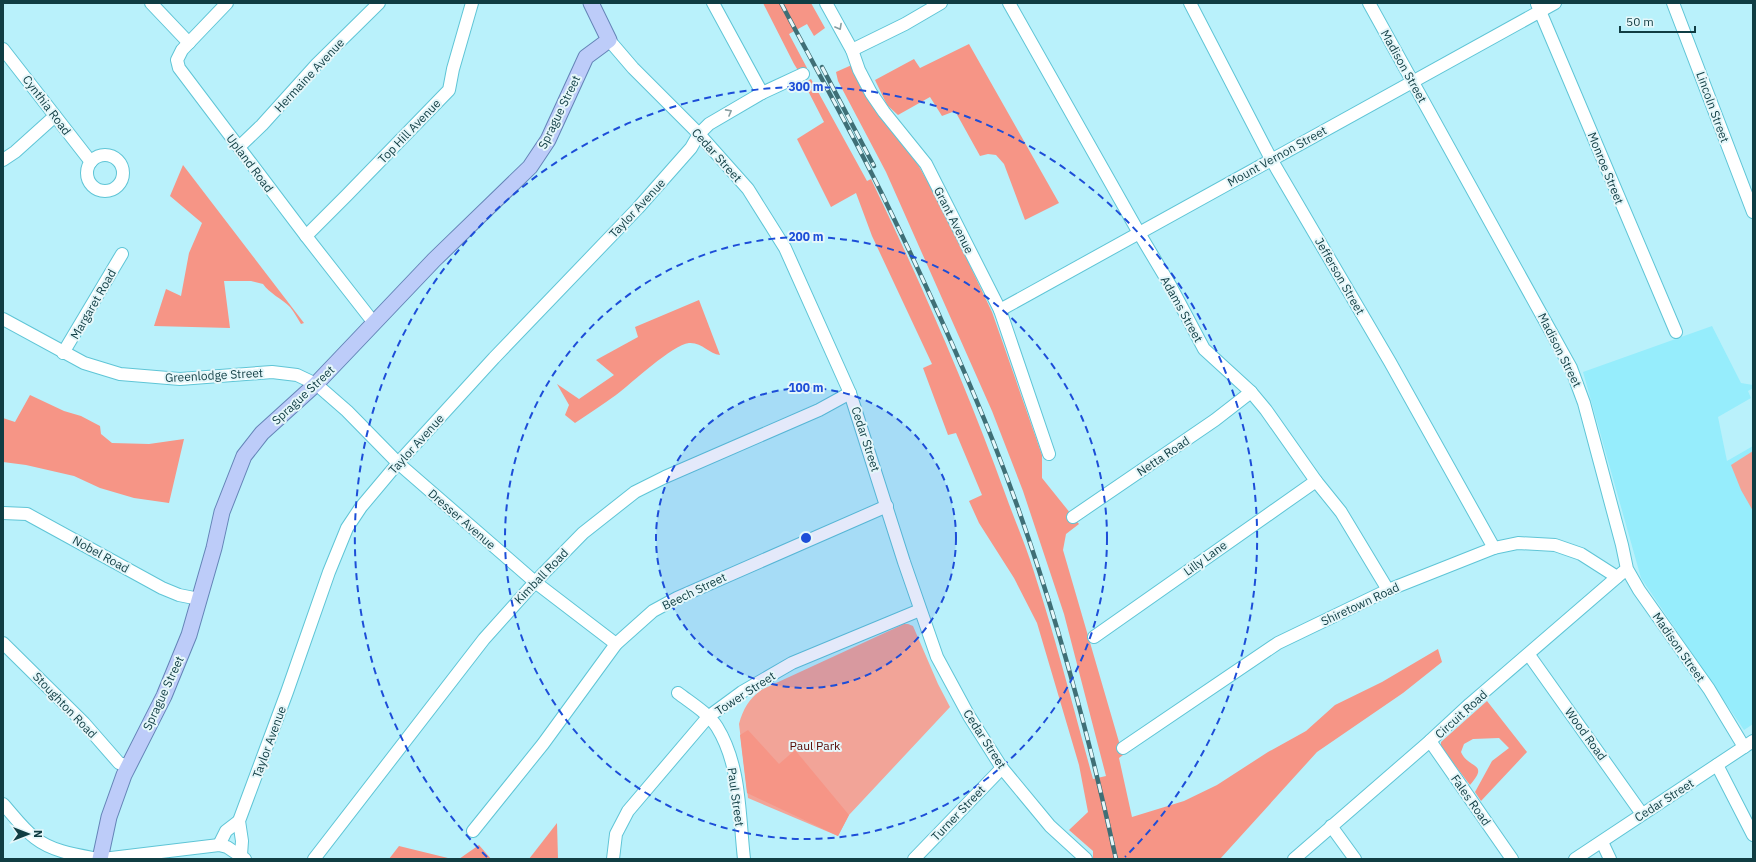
<svg xmlns="http://www.w3.org/2000/svg" width="1756" height="862" font-family="'IBM Plex Sans',sans-serif">
  <style>
    .built { fill: #96edfc }
    .green { fill: #f2a498 }
    .forest { fill: #f69586 }
    .lines { fill: none; stroke-linecap: round; stroke-linejoin: round }
    .minor-casing { stroke: #5fc5d6; stroke-width: 14 }
    .major-casing { stroke: #6484b7; stroke-width: 17 }
    .minor { stroke: #fff; stroke-width: 12 }
    .major { stroke: #bdccf9; stroke-width: 15 }
    .rail-casing { stroke: #3f6f76; stroke-width: 4.5 }
    .rail { stroke: #e5f7fa; stroke-width: 3; stroke-dasharray: 9; stroke-linecap: butt }
    .oneway { stroke: #889ea1 }
    .ring { fill: none; stroke: #1d4ed8; stroke-width: 2; stroke-dasharray: 7 5 }
    .labels { text-anchor: middle; dominant-baseline: central; stroke-width: 4; stroke-linejoin: round; paint-order: stroke }
    .street-label { font-size: 12px; fill: #103d43; stroke: #e5f7fa }
    .park-label { font-size: 12px; fill: #570b06; stroke: #e5f7fa }
    .centre { fill: #1d4ed8; stroke: #e5f7fa; stroke-width: 2 }
    .ring-label { font-size: 12px; text-anchor: middle; font-weight: bold; fill: #1d4ed8; stroke: #e5f7fa; stroke-width: 4; stroke-linejoin: round; paint-order: stroke }
  </style>
  <rect width="100%" height="100%" fill="#b9f1fb"/>
  <path class="built" d="M 1712,326 L 1741,383 L 1753,385 L 1753,388 L 1748,391 L 1751,398 L 1718,417 L 1727,461 L 1753,446 L 1753,724 L 1744,730 L 1641,578 L 1583,372 Z"/>
  <g class="green">
    <path d="M 1753,451 L 1753,511 L 1741,490 L 1731,465 Z"/>
    <path d="M 904,624 L 908,624 L 913,626 L 938,684 L 950,707 L 849,815 L 838,836 L 748,798 L 739,724 C 743,709 749,699 761,690 Z"/>
  </g>
  <g class="forest">
    <path d="M 763,3 L 811,3 L 825,28 L 814,36 L 807,24 L 789,34 L 807,68 L 799,72 L 794,64 Z"/>
    <path d="M 969,44 L 1059,203 L 1025,220 L 1004,164 L 996,155 L 988,154 L 980,156 L 955,111 L 942,116 L 930,97 L 898,115 L 887,105 L 875,80 L 914,59 L 920,68 Z"/>
    <path d="M 854,64 L 920,168 L 944,211 L 992,312 L 1042,455 L 1042,478 L 1079,524 L 1066,534 L 1063,550 L 1119,742 L 1123,755 L 1119,758 L 1132,817 L 1184,801 L 1217,785 L 1268,752 L 1306,731 L 1335,705 L 1382,682 L 1438,649 L 1442,662 L 1403,693 L 1317,752 L 1220,859 L 1093,859 L 1093,851 L 1069,830 L 1088,812 L 1079,765 L 1037,623 L 1014,578 L 979,523 L 969,501 L 982,495 L 956,433 L 948,435 L 923,368 L 932,364 L 872,236 L 856,193 L 831,207 L 797,139 L 824,122 L 804,83 L 811,79 L 867,181 L 871,179 C 921,283 967,388 1006,496 C 1015,521 1026,546 1034,572 C 1056,640 1074,710 1093,779 L 1106,776 L 1064,614 L 1023,491 L 992,411 L 886,172 L 838,81 L 836,72 Z"/>
    <path d="M 183,165 L 304,323 L 301,324 C 298,319 294,312 290,307 C 282,299 269,293 263,284 L 251,281 L 224,281 L 230,328 L 154,326 L 166,289 L 181,296 L 189,253 L 202,223 L 170,196 Z"/>
    <path d="M 699,300 L 720,355 C 709,354 702,342 689,343 C 672,345 632,383 616,395 C 603,404 589,414 575,423 L 565,415 L 569,405 L 557,384 L 579,399 L 614,375 L 596,360 L 638,337 L 635,327 Z"/>
    <path d="M 30,395 L 64,411 L 81,416 L 100,426 L 101,434 L 112,443 L 149,444 L 184,439 L 169,503 L 134,498 L 100,488 L 74,476 L 26,465 L 3,462 L 3,418 L 15,422 Z"/>
    <path d="M 1487,701 L 1527,752 L 1481,801 L 1475,792 L 1492,761 L 1509,748 L 1499,738 L 1473,739 L 1464,744 L 1461,752 C 1468,769 1490,762 1470,785 L 1441,747 L 1441,742 Z"/>
    <path d="M 748,730 L 779,764 L 795,750 L 849,815 L 838,836 L 747,793 L 740,735 Z"/>
    <path d="M 557,823 L 558,859 L 529,859 Z"/>
    <path d="M 479,845 L 491,859 L 459,859 Z"/>
    <path d="M 399,846 L 452,859 L 389,859 Z"/>
  </g>
  <g class="lines">
    <defs>
      <g id="minor">
        <path d="M 151,3 L 189,43"/>
        <path d="M 227,3 L 182,50 L 177,60 L 179,68 L 306,236 L 374,323"/>
        <path d="M 713,3 L 762,93"/>
        <path d="M 826,3 L 852,50 L 859,70 L 871,93 L 884,112 L 926,164 L 1000,310 L 1049,454"/>
        <path d="M 1009,3 L 1139,233 L 1170,285 L 1204,349 L 1251,392 L 1266,410 L 1316,481 L 1341,512 L 1388,590"/>
        <path d="M 1190,3 L 1271,159 L 1390,362 L 1494,548"/>
        <path d="M 1369,3 L 1571,368 L 1584,403 L 1622,545 L 1627,569 L 1639,590 L 1709,689 L 1744,747"/>
        <path d="M 1673,3 L 1753,212"/>
        <path d="M 1537,4 L 1676,332"/>
        <path d="M 609,40 L 633,68 L 699,134 L 748,189 L 785,248 L 850,393 L 904,562 L 937,657 L 969,716 L 1002,768 L 1050,826 L 1086,859"/>
        <path d="M 3,49 L 91,162"/>
        <path d="M 852,50 L 905,24 L 941,3"/>
        <path d="M 239,147 L 262,125 L 317,64 L 379,3"/>
        <circle cx="105" cy="173" r="18"/>
        <path d="M 3,160 L 15,152 L 55,116"/>
        <path d="M 306,236 L 347,195 L 449,90 L 453,69 L 472,3"/>
        <path d="M 1000,310 L 1555,3"/>
        <path d="M 3,319 L 84,363 L 120,374 L 180,379 L 272,372 L 297,375 L 316,384 L 347,411 L 398,463 L 535,582 L 616,644"/>
        <path d="M 63,353 L 122,254"/>
        <path d="M 3,513 L 27,514 L 162,588 L 179,595 L 199,599"/>
        <path d="M 1073,517 L 1215,420 L 1251,392"/>
        <path d="M 1094,637 L 1316,481"/>
        <path d="M 3,643 L 84,723 L 119,763 L 128,766"/>
        <path d="M 1529,655 L 1642,814"/>
        <path d="M 678,693 C 691,703 708,713 717,727 C 741,766 739,815 744,859"/>
        <path d="M 1430,741 L 1512,859"/>
        <path d="M 1123,748 L 1278,643 L 1388,590 L 1494,548 L 1518,543 L 1555,545 L 1581,554 L 1617,577"/>
        <path d="M 1717,765 L 1753,835"/>
        <path d="M 3,804 C 13,815 23,829 35,838 C 53,852 77,855 99,859"/>
        <path d="M 1331,826 L 1355,859"/>
        <path d="M 473,831 L 543,744 L 616,644 L 653,611 L 677,598 L 887,506"/>
        <path d="M 1602,842 L 1610,859"/>
        <path d="M 219,845 L 226,831 L 239,821"/>
        <path d="M 241,855 L 242,841 L 239,821 L 287,692 L 329,572 L 347,528 L 361,507 L 398,463 L 494,358 L 638,208 L 691,148 L 699,134 L 709,124 L 762,93 L 803,74"/>
        <path d="M 103,859 L 219,845 L 227,847 L 245,859"/>
        <path d="M 314,859 L 484,639 L 535,582 L 583,533 L 635,492 L 665,477 L 819,410 L 850,393"/>
        <path d="M 613,859 L 616,834 L 628,811 L 708,717 L 742,692 L 792,663 L 920,610"/>
        <path d="M 914,859 L 1002,768"/>
        <path d="M 1294,859 L 1430,741 L 1470,704 L 1623,572"/>
        <path d="M 1575,859 L 1753,741"/>
      </g>
      <path id="major" d="M 100,859 L 109,817 L 124,775 L 164,696 L 189,635 L 214,548 L 222,512 L 244,456 L 262,433 L 316,384 L 434,260 L 530,167 L 548,140 L 586,57 L 609,40 L 591,3"/>
    </defs>
    <use href="#minor" class="minor-casing"/>
    <use href="#major" class="major-casing"/>
    <use href="#minor" class="minor"/>
    <use href="#major" class="major"/>
    <defs>
      <g id="rail">
        <path d="M 781,3 C 815,67 851,131 883,196 C 922,276 960,358 993,441 C 1046,576 1085,717 1116,859"/>
        <path d="M 822,67 L 874,166"/>
      </g>
    </defs>
    <use href="#rail" class="rail-casing"/>
    <use href="#rail" class="rail"/>
  </g>
  <defs><path id="oneway-chevron" d="M-2-3.5L2.5 0L-2 3.5" fill="none" stroke-width="1.6" stroke-linecap="round" stroke-linejoin="round"/></defs>
  <g class="oneway">
    <use href="#oneway-chevron" transform="translate(839 27) rotate(61)"/>
    <use href="#oneway-chevron" transform="translate(729 112) rotate(-29)"/>
  </g>
  <circle cx="806" cy="538" r="150" fill="#1d4ed8" fill-opacity=".12"/>
  <g class="ring">
    <circle cx="806" cy="538" r="150"/>
    <circle cx="806" cy="538" r="301"/>
    <path d="M487 857A451 451 0 1 1 1125 857"/>
  </g>
  <g class="labels">
    <g class="street-label">
      <text transform="translate(1404 66) rotate(61)">Madison Street</text>
      <text transform="translate(309 75) rotate(-47)">Hermaine Avenue</text>
      <text transform="translate(47 105) rotate(53)">Cynthia Road</text>
      <text transform="translate(1713 107) rotate(70)">Lincoln Street</text>
      <text transform="translate(559 112) rotate(-64)">Sprague Street</text>
      <text transform="translate(409 131) rotate(-46)">Top Hill Avenue</text>
      <text transform="translate(717 155) rotate(48)">Cedar Street</text>
      <text transform="translate(1277 156) rotate(-29)">Mount Vernon Street</text>
      <text transform="translate(250 163) rotate(53)">Upland Road</text>
      <text transform="translate(1606 168) rotate(68)">Monroe Street</text>
      <text transform="translate(637 208) rotate(-47)">Taylor Avenue</text>
      <text transform="translate(954 220) rotate(63)">Grant Avenue</text>
      <text transform="translate(1340 276) rotate(60)">Jefferson Street</text>
      <text transform="translate(93 304) rotate(-60)">Margaret Road</text>
      <text transform="translate(1182 309) rotate(61)">Adams Street</text>
      <text transform="translate(1560 350) rotate(63)">Madison Street</text>
      <text transform="translate(214 375) rotate(-3)">Greenlodge Street</text>
      <text transform="translate(303 395) rotate(-43)">Sprague Street</text>
      <text transform="translate(866 439) rotate(72)">Cedar Street</text>
      <text transform="translate(416 444) rotate(-48)">Taylor Avenue</text>
      <text transform="translate(1163 456) rotate(-34)">Netta Road</text>
      <text transform="translate(462 519) rotate(41)">Dresser Avenue</text>
      <text transform="translate(101 554) rotate(29)">Nobel Road</text>
      <text transform="translate(1205 558) rotate(-36)">Lilly Lane</text>
      <text transform="translate(541 576) rotate(-46)">Kimball Road</text>
      <text transform="translate(694 591) rotate(-26)">Beech Street</text>
      <text transform="translate(1360 604) rotate(-25)">Shiretown Road</text>
      <text transform="translate(1679 647) rotate(55)">Madison Street</text>
      <text transform="translate(163 693) rotate(-65)">Sprague Street</text>
      <text transform="translate(745 693) rotate(-33)">Tower Street</text>
      <text transform="translate(65 705) rotate(46)">Stoughton Road</text>
      <text transform="translate(1461 714) rotate(-42)">Circuit Road</text>
      <text transform="translate(1586 734) rotate(54)">Wood Road</text>
      <text transform="translate(985 739) rotate(57)">Cedar Street</text>
      <text transform="translate(269 742) rotate(-70)">Taylor Avenue</text>
      <text transform="translate(736 797) rotate(82)">Paul Street</text>
      <text transform="translate(1471 800) rotate(55)">Fales Road</text>
      <text transform="translate(1664 800) rotate(-33)">Cedar Street</text>
      <text transform="translate(958 813) rotate(-46)">Turner Street</text>
    </g>
    <g class="park-label">
      <text x="815" y="745">Paul Park</text>
    </g>
  </g>
  <circle cx="806" cy="538" r="6" class="centre"/>
  <g class="ring-label">
    <text x="806" y="91">300 m</text>
    <text x="806" y="241">200 m</text>
    <text x="806" y="392">100 m</text>
  </g>
  <rect width="1756" height="862" fill="none" stroke="#103d43" stroke-width="8"/>
  <g transform="translate(28 834) rotate(90)" stroke="#e5f7fa" stroke-width="3" paint-order="stroke">
  <path d="M0-3L7 15L0 10L-7 15Z" fill="#103d43"/>
  <text y="-6" font-size="11" font-weight="bold" text-anchor="middle" fill="#103d43">N</text>
  </g>
  <path d="M1620 26v6h75v-6" fill="none" stroke="#103d43" stroke-width="2"/>
  <text x="1626" y="26" font-size="12" fill="#103d43" stroke="#e5f7fa" stroke-width="3" paint-order="stroke">50 m</text>
</svg>
